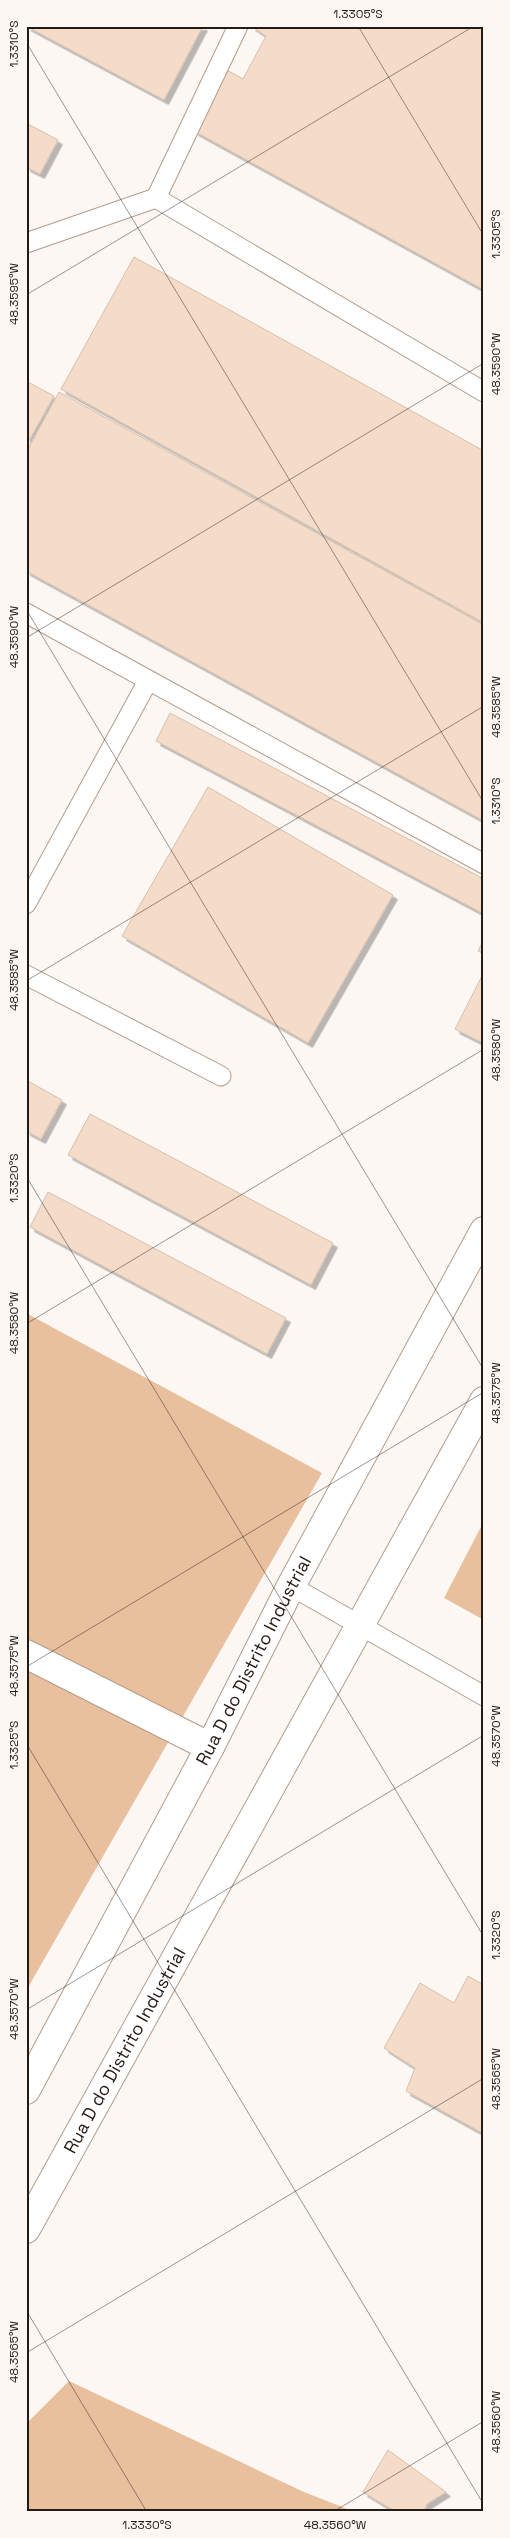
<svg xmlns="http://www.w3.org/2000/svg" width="510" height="2538" viewBox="0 0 510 2538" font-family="'Space Grotesk',sans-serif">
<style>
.green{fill:#e9c09e}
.building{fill:#f4dcc9;stroke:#d7bfac;filter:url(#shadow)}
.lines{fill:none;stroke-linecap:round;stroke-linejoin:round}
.service-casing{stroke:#b39c8a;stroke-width:21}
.minor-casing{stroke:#b39c8a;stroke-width:30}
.service{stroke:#fff;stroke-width:19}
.minor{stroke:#fff;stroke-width:28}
.ticks{fill:none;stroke:#241b14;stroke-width:1;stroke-opacity:0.45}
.labels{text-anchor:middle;stroke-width:5;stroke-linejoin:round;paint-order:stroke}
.street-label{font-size:18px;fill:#241b14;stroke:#fcf7f3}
.neatline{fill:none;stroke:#241b14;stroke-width:2}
.ticks-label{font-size:12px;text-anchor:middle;fill:#241b14}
</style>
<defs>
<filter id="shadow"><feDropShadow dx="4.5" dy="4.5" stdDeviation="0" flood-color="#0004"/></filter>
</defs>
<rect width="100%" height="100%" fill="#fcf7f3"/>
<path class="green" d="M 26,1313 L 322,1473 L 26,1991 Z
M 484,1521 L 484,1620 L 444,1598 Z
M 69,2381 L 304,2492 L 355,2512 L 26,2512 L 26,2424 Z"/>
<path class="building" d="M 26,26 L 203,26 L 164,100 Z
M 251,26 L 484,26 L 484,290 L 194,131 L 227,70 L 243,79 L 266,36 Z
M 26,123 L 58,140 L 40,174 L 26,167 Z
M 134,257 L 484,451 L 484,623 L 61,389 Z
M 26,381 L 54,396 L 26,446 Z
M 59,392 L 484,625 L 484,821 L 26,571 L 26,453 Z
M 170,713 L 484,879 L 484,914 L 156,741 Z
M 208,787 L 393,895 L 308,1043 L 122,936 Z
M 484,939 L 484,954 L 478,951 Z
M 484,972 L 484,1043 L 483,1043 L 455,1029 Z
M 26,1080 L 62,1100 L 41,1139 L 26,1131 Z
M 90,1114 L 333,1243 L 311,1285 L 68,1155 Z
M 48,1192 L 286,1318 L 267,1354 L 30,1227 Z
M 468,1976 L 484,1985 L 484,2134 L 406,2091 L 415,2068 L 384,2048 L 420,1983 L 454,2003 Z
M 388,2450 L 446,2492 L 427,2504 L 424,2512 L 396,2512 L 363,2492 Z"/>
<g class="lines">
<defs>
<path id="service" d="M 156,198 L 238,26
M 26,243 L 156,198 L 484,392
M 26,613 L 484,864
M 26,904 L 148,681
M 26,975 L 221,1076
M 291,1586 L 484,1696"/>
<g id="minor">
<path d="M 26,1654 L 210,1747"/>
<path id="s1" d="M 26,2090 L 210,1747 L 291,1586 L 484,1231"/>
<path id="s2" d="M 26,2229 L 484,1401"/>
</g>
</defs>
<use href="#service" class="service-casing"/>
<use href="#minor" class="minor-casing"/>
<use href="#service" class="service"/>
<use href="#minor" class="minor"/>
</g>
<path class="ticks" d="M 358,26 L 484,236M 26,42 L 484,803M 26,295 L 474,26M 26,609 L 484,1370M 26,638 L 484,363M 26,981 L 484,706M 26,1176 L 484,1937M 26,1324 L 484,1049M 26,1667 L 484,1392M 26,1743 L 484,2505M 26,2010 L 484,1735M 26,2310 L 147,2512M 26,2353 L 484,2078M 333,2512 L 484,2421"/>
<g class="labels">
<g class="street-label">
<text dy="6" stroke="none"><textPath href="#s1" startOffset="486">Rua D do Distrito Industrial</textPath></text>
<text dy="6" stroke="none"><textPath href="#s2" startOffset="204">Rua D do Distrito Industrial</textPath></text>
</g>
</g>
<rect width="510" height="2538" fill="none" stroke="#fcf7f3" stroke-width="55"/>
<rect x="28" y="28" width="454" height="2482" class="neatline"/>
<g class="ticks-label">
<text x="358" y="18">1.3305°S</text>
<text transform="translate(14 44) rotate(-90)" y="4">1.3310°S</text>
<text transform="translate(496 234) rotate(-90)" y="4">1.3305°S</text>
<text transform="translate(14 294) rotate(-90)" y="4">48.3595°W</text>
<text transform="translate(496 364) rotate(-90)" y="4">48.3590°W</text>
<text transform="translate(14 637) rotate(-90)" y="4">48.3590°W</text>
<text transform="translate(496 707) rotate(-90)" y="4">48.3585°W</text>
<text transform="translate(496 801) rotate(-90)" y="4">1.3310°S</text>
<text transform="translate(14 980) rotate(-90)" y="4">48.3585°W</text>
<text transform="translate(496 1050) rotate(-90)" y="4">48.3580°W</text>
<text transform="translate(14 1178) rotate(-90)" y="4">1.3320°S</text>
<text transform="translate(14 1323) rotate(-90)" y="4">48.3580°W</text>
<text transform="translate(496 1393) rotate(-90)" y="4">48.3575°W</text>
<text transform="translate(14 1666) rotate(-90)" y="4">48.3575°W</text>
<text transform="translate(496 1736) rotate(-90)" y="4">48.3570°W</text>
<text transform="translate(14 1745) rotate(-90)" y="4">1.3325°S</text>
<text transform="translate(496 1935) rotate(-90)" y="4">1.3320°S</text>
<text transform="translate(14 2009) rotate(-90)" y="4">48.3570°W</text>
<text transform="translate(496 2079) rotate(-90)" y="4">48.3565°W</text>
<text transform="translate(14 2352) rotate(-90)" y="4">48.3565°W</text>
<text transform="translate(496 2422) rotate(-90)" y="4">48.3560°W</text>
<text x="147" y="2529">1.3330°S</text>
<text x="335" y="2529">48.3560°W</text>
</g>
</svg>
